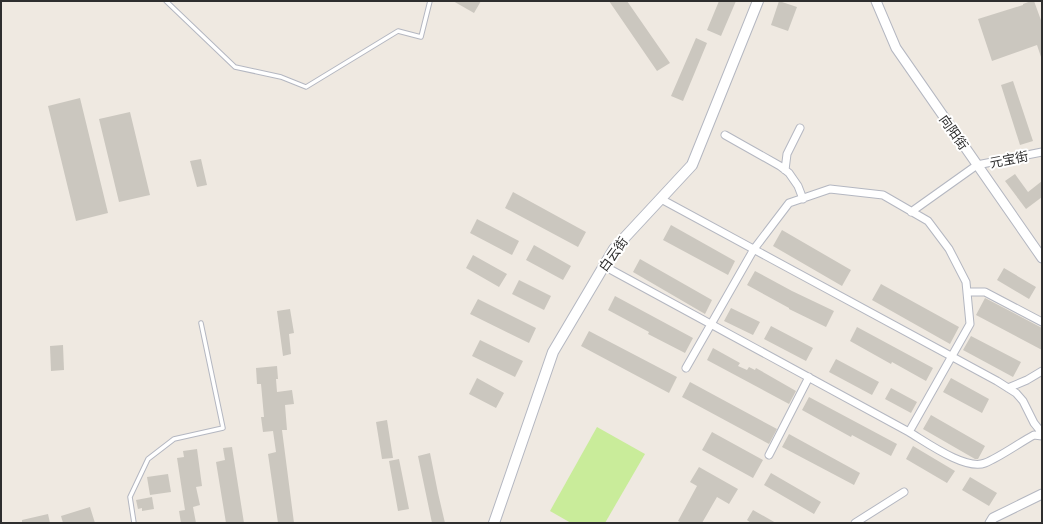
<svg xmlns="http://www.w3.org/2000/svg" width="1043" height="524" viewBox="0 0 1043 524" font-family="'Sofia Sans Condensed','Noto Sans SC',sans-serif">
<style>
.pitch{fill:#c9ec9a}
.building{fill:#cbc7bf}
.lines{fill:none;stroke-linecap:round;stroke-linejoin:round}
.service-casing{stroke:#b4b7c1;stroke-width:5.5}
.minor-casing{stroke:#b4b7c1;stroke-width:9}
.tertiary-casing{stroke:#b4b7c1;stroke-width:11}
.secondary-casing{stroke:#b4b7c1;stroke-width:12}
.service{stroke:#fff;stroke-width:3.5}
.minor{stroke:#fff;stroke-width:7}
.tertiary{stroke:#fff;stroke-width:9}
.secondary{stroke:#fff;stroke-width:10}
.labels{text-anchor:middle;stroke-width:4;stroke-linejoin:round;paint-order:stroke}
.street-label{font-size:13px;fill:#2e2e2e;stroke:#fff}
</style>
<rect width="100%" height="100%" fill="#efe9e1"/>
<path class="pitch" d="M 597,427 L 645,454 L 605,523 L 571,523 L 550,511 Z"/>
<path class="building" d="M 453,1 L 481,1 L 474,13 Z
M 609,1 L 627,1 L 670,63 L 657,71 Z
M 719,1 L 736,1 L 721,36 L 707,30 Z
M 779,1 L 797,7 L 788,31 L 771,25 Z
M 1031,1 L 1034,1 L 1042,23 L 1042,57 L 1041,57 L 1037,45 L 992,61 L 978,19 L 1023,5 L 1023,4 Z
M 696,38 L 707,43 L 683,101 L 671,96 Z
M 1013,81 L 1033,141 L 1020,145 L 1001,85 Z
M 80,98 L 108,213 L 76,221 L 48,106 Z
M 130,112 L 150,195 L 119,202 L 99,119 Z
M 201,159 L 207,185 L 197,187 L 190,161 Z
M 1015,174 L 1028,192 L 1042,181 L 1042,197 L 1026,209 L 1005,181 Z
M 513,192 L 586,232 L 578,247 L 505,208 Z
M 477,219 L 519,241 L 512,255 L 470,233 Z
M 671,225 L 735,261 L 728,275 L 663,240 Z
M 782,230 L 851,270 L 842,286 L 773,246 Z
M 534,245 L 571,266 L 563,280 L 526,260 Z
M 473,255 L 507,274 L 499,287 L 466,268 Z
M 640,259 L 712,300 L 705,314 L 633,272 Z
M 1004,268 L 1036,287 L 1029,299 L 997,280 Z
M 755,271 L 792,291 L 834,311 L 826,327 L 789,309 L 789,308 L 747,285 Z
M 519,280 L 551,296 L 544,310 L 512,294 Z
M 881,284 L 959,327 L 950,344 L 872,300 Z
M 615,296 L 693,338 L 685,353 L 648,334 L 649,332 L 608,310 Z
M 985,298 L 1042,328 L 1042,350 L 976,315 Z
M 478,299 L 536,328 L 529,343 L 470,314 Z
M 731,308 L 760,322 L 753,335 L 724,321 Z
M 290,309 L 294,333 L 289,334 L 291,354 L 283,356 L 277,311 Z
M 771,326 L 813,348 L 806,361 L 764,339 Z
M 857,327 L 933,368 L 926,381 L 892,362 L 891,364 L 850,341 Z
M 589,331 L 677,377 L 669,393 L 581,346 Z
M 971,336 L 1021,362 L 1013,377 L 963,350 Z
M 480,340 L 523,361 L 515,377 L 472,356 Z
M 63,345 L 64,370 L 51,371 L 50,346 Z
M 713,348 L 740,363 L 738,366 L 747,370 L 749,367 L 755,370 L 756,368 L 796,391 L 789,404 L 707,360 Z
M 836,359 L 879,382 L 872,395 L 829,372 Z
M 277,366 L 278,379 L 276,379 L 277,392 L 292,390 L 294,404 L 285,405 L 287,430 L 282,430 L 294,523 L 278,523 L 268,454 L 276,452 L 273,431 L 263,432 L 261,417 L 264,417 L 261,384 L 257,384 L 256,368 Z
M 477,378 L 504,393 L 496,408 L 469,394 Z
M 951,378 L 989,399 L 982,413 L 943,392 Z
M 690,382 L 777,429 L 769,444 L 682,397 Z
M 891,388 L 917,402 L 911,413 L 885,399 Z
M 809,397 L 897,444 L 891,456 L 852,435 L 851,437 L 802,410 Z
M 931,415 L 985,446 L 978,459 L 975,459 L 923,429 Z
M 387,420 L 393,458 L 382,459 L 376,422 Z
M 712,432 L 763,460 L 753,478 L 702,450 Z
M 789,434 L 860,473 L 854,485 L 782,447 Z
M 913,446 L 955,471 L 947,483 L 906,459 Z
M 232,447 L 244,523 L 226,523 L 216,462 L 225,460 L 223,448 Z
M 197,449 L 202,486 L 196,487 L 200,505 L 193,507 L 196,523 L 181,523 L 179,511 L 185,510 L 177,458 L 184,457 L 183,451 Z
M 430,453 L 438,493 L 445,523 L 432,523 L 418,456 Z
M 399,459 L 409,509 L 398,511 L 389,461 Z
M 699,467 L 738,489 L 729,504 L 717,497 L 702,523 L 682,523 L 678,521 L 697,486 L 690,482 Z
M 771,473 L 821,502 L 814,514 L 764,485 Z
M 168,474 L 171,492 L 150,495 L 147,477 Z
M 970,477 L 997,493 L 989,506 L 962,490 Z
M 152,497 L 154,509 L 142,511 L 142,508 L 138,509 L 136,500 Z
M 90,507 L 95,523 L 63,523 L 61,516 Z
M 753,510 L 776,523 L 751,523 L 747,520 Z
M 48,514 L 50,523 L 22,523 L 22,520 Z"/>
<g class="lines">
<defs>
<path id="service" d="M 166,1 L 235,67 L 281,77 L 306,87 L 398,31 L 421,37 L 430,1
M 134,523 L 130,497 L 148,459 L 174,439 L 223,428 L 201,323"/>
<path id="minor" d="M 725,135 L 780,166 L 789,173 L 798,186 L 803,199
M 785,170 L 787,154 L 800,128
M 661,199 L 997,381 L 1016,393 L 1023,401 L 1034,423 L 1042,433
M 911,212 L 977,165 L 1042,152
M 604,266 L 909,432 L 970,324 L 966,282 L 949,249 L 928,221 L 883,195 L 830,189 L 789,203 L 754,249 L 686,368
M 967,292 L 985,292 L 1042,322
M 1008,388 L 1027,380 L 1042,371
M 909,432 C 926,442 966,471 985,463 C 1000,457 1019,443 1034,435 L 1042,436
M 769,455 L 809,377
M 855,523 L 904,492"/>
<path id="tertiary" d="M 876,1 L 896,48 L 1042,258
M 990,523 L 993,518 L 1042,494"/>
<path id="secondary" d="M 494,523 L 553,352 L 614,249 L 692,165 L 758,1"/>
</defs>
<use href="#service" class="service-casing"/>
<use href="#minor" class="minor-casing"/>
<use href="#tertiary" class="tertiary-casing"/>
<use href="#secondary" class="secondary-casing"/>
<use href="#service" class="service"/>
<use href="#minor" class="minor"/>
<use href="#tertiary" class="tertiary"/>
<use href="#secondary" class="secondary"/>
</g>
<g class="labels">
<g class="street-label">
<text transform="translate(954 132) rotate(55)" y="5">向阳街</text>
<text transform="translate(1009 159) rotate(-11)" y="5">元宝街</text>
<text transform="translate(613 254) rotate(-54)" y="5">白云街</text>
</g>
</g>
<rect width="1043" height="524" fill="none" stroke="#2e2e2e" stroke-width="4"/>
</svg>
